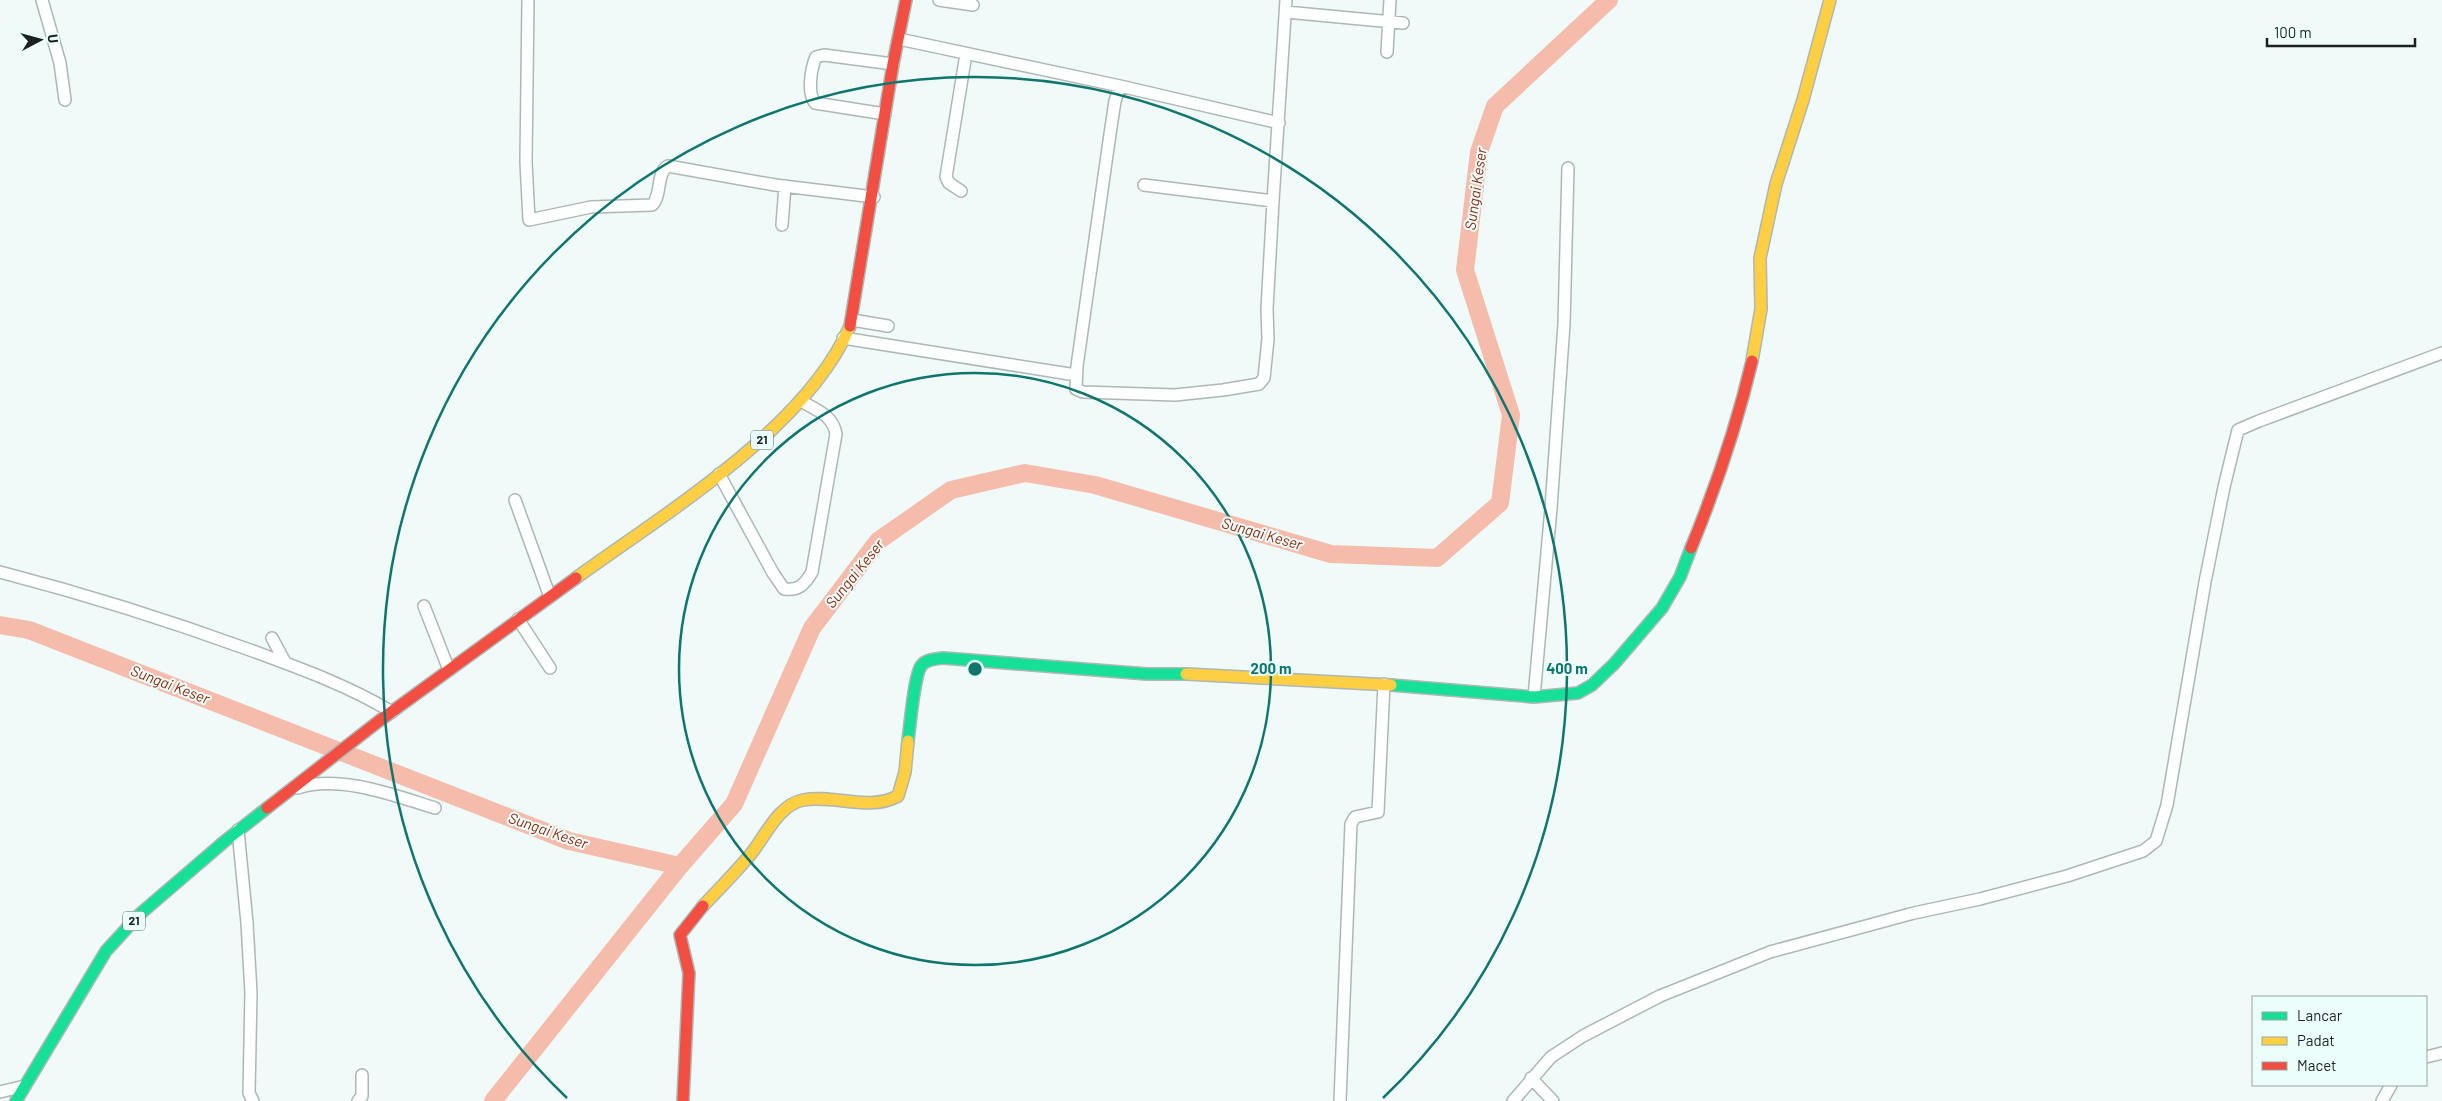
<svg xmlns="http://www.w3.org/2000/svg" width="2442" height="1101" viewBox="0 0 2442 1101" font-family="Barlow,sans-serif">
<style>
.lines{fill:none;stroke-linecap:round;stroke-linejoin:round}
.river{stroke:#f5bcac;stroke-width:18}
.street-casing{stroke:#afb7b5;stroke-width:14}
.fast-casing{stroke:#afb7b5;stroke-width:14}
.slow-casing{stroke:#afb7b5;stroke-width:14}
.jam-casing{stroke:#afb7b5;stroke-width:14}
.street{stroke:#fdfefe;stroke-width:11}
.fast{stroke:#16e098;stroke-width:11}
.slow{stroke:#ffcf43;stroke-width:11}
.jam{stroke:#f24e42;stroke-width:11}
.ring{fill:none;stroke:#0f766e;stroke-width:2.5}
.labels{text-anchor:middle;stroke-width:4;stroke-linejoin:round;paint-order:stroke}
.shield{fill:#ecfefb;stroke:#5a6462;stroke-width:1}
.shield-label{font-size:12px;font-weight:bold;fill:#1c2221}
.water-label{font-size:15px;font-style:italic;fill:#8c2b0c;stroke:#ecfefb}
.centre{fill:#0f766e;stroke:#ecfefb;stroke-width:2.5}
.ring-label{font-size:15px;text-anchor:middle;font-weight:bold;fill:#0f766e;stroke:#ecfefb;stroke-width:4;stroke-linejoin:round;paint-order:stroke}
</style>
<rect width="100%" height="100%" fill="#f0faf8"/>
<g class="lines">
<path class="river" d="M 0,625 L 29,630 L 569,841 L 680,866 L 734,804 L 812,628 L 878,541 L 951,490 L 1025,473 L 1095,485 L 1331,554 L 1437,558 L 1500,503 L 1511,415 L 1465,270 L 1479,152 L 1495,106 L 1609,0
M 493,1101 L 680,866"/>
<defs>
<path id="street" d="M 42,0 L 60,63 L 65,100
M 528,0 L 526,162 L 529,220 L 591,207 L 652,205 C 662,196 656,172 668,166 L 775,185 L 874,197
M 939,0 L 973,5
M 1286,12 L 1403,23
M 899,39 L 1120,86 L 1279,123
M 1387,52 L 1390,0
M 1120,86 L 1115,101 L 1110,134 L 1077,366 L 1076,389 L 1083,392 L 1175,395 L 1223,390 L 1259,384 L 1264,378 L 1268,339 L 1267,309 L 1273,201 L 1286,0
M 885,114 L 815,103 C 807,93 811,68 816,57 L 824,55 L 893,64
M 1144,185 L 1273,201
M 961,191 L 949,183 L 946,177 L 966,54
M 782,225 L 785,186
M 852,320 L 888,326
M 843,338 L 1076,375
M 719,474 L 773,573 L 784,589 C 799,591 805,584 812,572 L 836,434 C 833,415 816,410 801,401
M 515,500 L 550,597
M 0,572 C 85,594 168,620 250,650 C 299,668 347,685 392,712
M 424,606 L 449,670
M 518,619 L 550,668
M 272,638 L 285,662
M 1534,697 L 1551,508 L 1564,324 L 1568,168
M 298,788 C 339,774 396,796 435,808
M 238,830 L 247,923 L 251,993 L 249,1093 L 253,1101
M 2426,1057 L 2442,1053
M 1531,1078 L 1553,1101
M 0,1092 L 25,1086
M 358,1101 L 362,1096 L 362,1075
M 1340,1101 L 1351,824 L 1355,817 L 1378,812 L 1384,684
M 1513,1101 L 1551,1057 L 1583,1036 L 1660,996 L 1770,952 L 1914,913 L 1980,899 L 2067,876 L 2143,851 L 2156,841 L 2167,805 L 2205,582 L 2224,487 L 2238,430 L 2259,421 L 2442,353
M 2382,1101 L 2391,1085"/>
<path id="fast" d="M 1391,685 L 1534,697 L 1578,693 L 1592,685 L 1614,664 L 1662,608 L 1680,577 L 1691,548
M 908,741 C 910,726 914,677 921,666 C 926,659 936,659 943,658 L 1147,674 L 1186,674
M 16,1101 L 106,951 L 140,914 L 225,841 L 267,808"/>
<path id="slow" d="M 1752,361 L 1761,309 L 1760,258 L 1776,184 L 1803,100 L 1830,0
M 576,578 C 664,514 807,428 850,326
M 1186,674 L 1391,685
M 703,906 C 719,889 735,873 750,855 C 765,837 778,805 803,800 C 834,794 869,812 898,796 L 905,772 L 908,741"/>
<path id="jam" d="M 850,326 L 893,64 L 906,0
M 1691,548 C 1716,487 1737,425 1752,361
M 267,808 L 379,721 L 576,578
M 683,1101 L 689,973 L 680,935 L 703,906"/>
</defs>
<use href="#street" class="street-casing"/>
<use href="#fast" class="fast-casing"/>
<use href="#slow" class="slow-casing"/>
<use href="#jam" class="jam-casing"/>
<use href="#street" class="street"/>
<use href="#fast" class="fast"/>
<use href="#slow" class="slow"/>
<use href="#jam" class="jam"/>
</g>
<g class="ring">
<circle cx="975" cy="669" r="296"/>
<path d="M567 1098A592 592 0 1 1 1383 1098"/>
</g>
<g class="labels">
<g class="shield">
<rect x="751" y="430.5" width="22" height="19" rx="4"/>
<rect x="123" y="911.5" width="22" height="19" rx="4"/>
</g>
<g class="shield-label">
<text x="762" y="444">21</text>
<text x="134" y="925">21</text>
</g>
<g class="water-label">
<text transform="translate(1476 189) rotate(-82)" y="5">Sungai Keser</text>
<text transform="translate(1262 534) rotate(16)" y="5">Sungai Keser</text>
<text transform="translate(855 574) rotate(-51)" y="5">Sungai Keser</text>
<text transform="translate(170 685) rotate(21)" y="5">Sungai Keser</text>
<text transform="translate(548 831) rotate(19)" y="5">Sungai Keser</text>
</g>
</g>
<circle cx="975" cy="669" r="8" class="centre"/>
<g class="ring-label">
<text x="1271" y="674">200 m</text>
<text x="1567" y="674">400 m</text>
</g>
<rect x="2252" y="996" width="175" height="90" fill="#ecfefb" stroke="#99a6a4"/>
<rect x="2262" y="1012" width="25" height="8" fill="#16e098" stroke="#99a6a4"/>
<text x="2297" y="1021" font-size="15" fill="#1c2221">Lancar</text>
<rect x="2262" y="1037" width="25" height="8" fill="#ffcf43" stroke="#99a6a4"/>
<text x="2297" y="1046" font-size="15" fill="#1c2221">Padat</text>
<rect x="2262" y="1062" width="25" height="8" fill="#f24e42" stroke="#99a6a4"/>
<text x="2297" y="1071" font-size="15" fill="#1c2221">Macet</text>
<g transform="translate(40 40) rotate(84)" stroke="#ecfefb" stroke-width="4" paint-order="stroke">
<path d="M0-4L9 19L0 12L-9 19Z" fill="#1c2221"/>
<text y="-8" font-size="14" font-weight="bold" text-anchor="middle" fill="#1c2221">U</text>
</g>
<path d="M2267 38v8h148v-8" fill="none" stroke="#1c2221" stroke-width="2.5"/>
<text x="2274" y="38" font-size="15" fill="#1c2221" stroke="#ecfefb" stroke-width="4" paint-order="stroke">100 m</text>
</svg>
